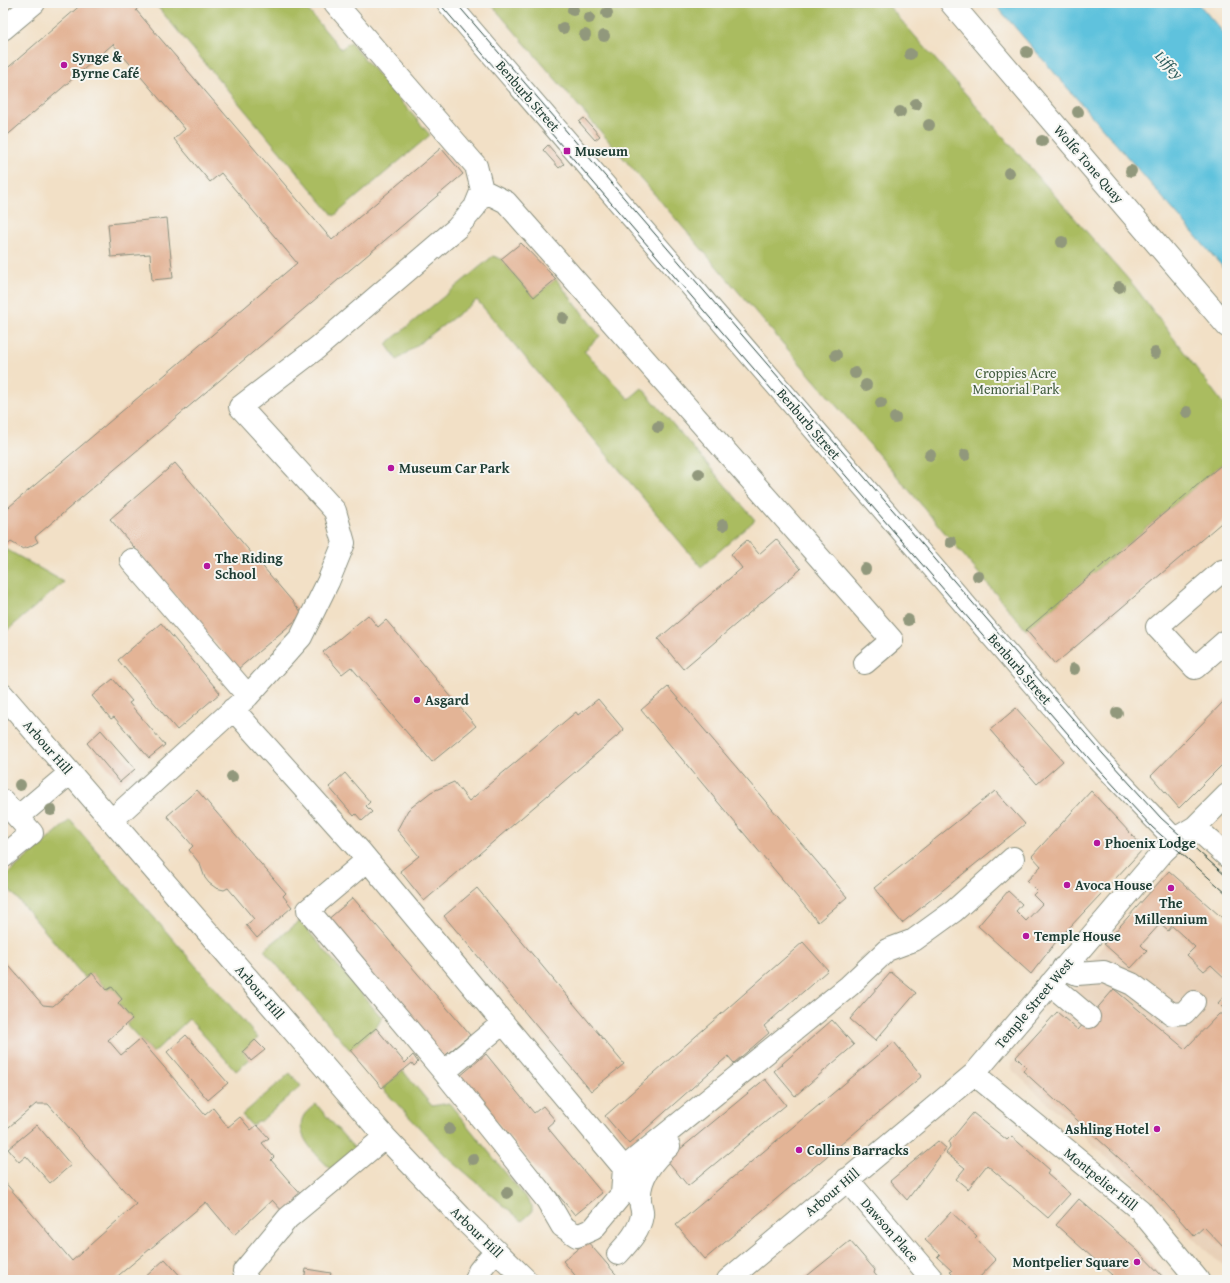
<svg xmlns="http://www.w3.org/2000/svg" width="1230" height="1283" viewBox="0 0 1230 1283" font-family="'Gentium Book Plus',serif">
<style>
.built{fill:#e8d0b7}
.green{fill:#aabc60;stroke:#647c4a}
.water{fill:#5fc2dd;stroke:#3f8088}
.building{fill:#e3b496}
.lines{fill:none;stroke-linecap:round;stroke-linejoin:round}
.minor-casing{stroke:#888e7d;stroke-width:24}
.major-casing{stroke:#888e7d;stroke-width:24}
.minor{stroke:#fff;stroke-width:22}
.major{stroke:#fff;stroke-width:22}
.tram{stroke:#1f3d34;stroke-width:1}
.tree{fill:#91987c}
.poi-dot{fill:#b5179e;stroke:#f6f6f2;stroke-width:1.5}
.labels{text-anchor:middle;stroke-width:4;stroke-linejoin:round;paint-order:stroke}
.poi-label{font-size:14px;font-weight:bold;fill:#1f3d34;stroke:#f6f6f2;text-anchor:start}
.street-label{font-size:14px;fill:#1f3d34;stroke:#f6f6f2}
.park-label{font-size:14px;fill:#425d3f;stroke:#f6f6f2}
.water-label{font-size:15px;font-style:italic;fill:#2f5e5e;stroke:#f6f6f2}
</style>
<rect width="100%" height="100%" fill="#f6f6f2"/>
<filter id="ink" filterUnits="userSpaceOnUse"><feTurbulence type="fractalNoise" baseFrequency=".025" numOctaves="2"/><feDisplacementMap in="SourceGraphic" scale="8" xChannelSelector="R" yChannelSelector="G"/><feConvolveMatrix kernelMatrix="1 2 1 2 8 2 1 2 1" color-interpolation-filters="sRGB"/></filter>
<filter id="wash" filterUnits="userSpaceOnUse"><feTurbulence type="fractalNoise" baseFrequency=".012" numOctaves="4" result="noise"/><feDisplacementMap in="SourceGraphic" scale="16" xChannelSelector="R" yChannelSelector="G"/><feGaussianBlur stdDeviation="0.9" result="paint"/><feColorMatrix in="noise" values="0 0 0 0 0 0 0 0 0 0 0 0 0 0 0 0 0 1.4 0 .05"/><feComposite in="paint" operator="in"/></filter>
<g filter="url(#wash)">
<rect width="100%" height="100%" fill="#f2e0c6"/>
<path class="built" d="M 1169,871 L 1227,922 L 1227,1269 L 1011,1069 L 1012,1063 L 1057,1012 L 1104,944 Z"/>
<path class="green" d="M 158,3 L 302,3 L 341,49 L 350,42 L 430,135 L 334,216 L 156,5 Z
M 490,3 L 886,3 L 1135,287 L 1227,409 L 1227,460 L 1026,630 L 914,496 Z
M 493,256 L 501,259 L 534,297 L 556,279 L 600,336 L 584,351 L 629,399 L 642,388 L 755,520 L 701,567 L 477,300 L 397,360 L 386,344 Z
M 4,548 L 64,582 L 3,634 L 3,549 Z
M 70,820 L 258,1038 L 243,1051 L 250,1059 L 236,1071 L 189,1019 L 153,1053 L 126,1024 L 132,1019 L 118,1003 L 122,999 L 112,987 L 107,990 L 92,973 L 85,978 L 3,882 L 3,878 Z
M 300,921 L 382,1018 L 376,1028 L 350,1050 L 264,950 Z
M 403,1071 L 432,1106 L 449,1103 L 530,1203 L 532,1206 L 532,1212 L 522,1221 L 447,1157 L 382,1088 Z
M 290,1073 L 301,1086 L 261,1121 L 258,1121 L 252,1126 L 242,1115 Z
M 316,1104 L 356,1150 L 332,1171 C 320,1157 292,1136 304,1115 C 307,1111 312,1107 316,1104 Z"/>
<path class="water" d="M 994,3 L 1198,3 L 1227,37 L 1227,272 Z"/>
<g id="blocks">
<path class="building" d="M 83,3 L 143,3 L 136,10 L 332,240 L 441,148 L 463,174 L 35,537 L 38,542 L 29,547 L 23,549 L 11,542 L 3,549 L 3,512 L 297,263 L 221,173 L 210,182 L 174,139 L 185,129 L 113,44 L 3,139 L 3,72 Z
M 584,118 L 600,136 L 595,140 L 579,122 Z
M 548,145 L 564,164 L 559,168 L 543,150 Z
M 167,218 L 173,278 L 152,280 L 150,254 L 111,257 L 108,224 Z
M 521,243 L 556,279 L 534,297 L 501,259 Z
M 1227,460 L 1227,518 L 1055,664 L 1026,630 Z
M 175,463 L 303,614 L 238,669 L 110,519 Z
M 776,539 L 801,569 L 683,669 L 658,639 L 742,568 L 731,554 L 747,540 L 759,554 Z
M 368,615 L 378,627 L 386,620 L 476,726 L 432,762 L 351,667 L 342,674 L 323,652 Z
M 161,623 L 220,693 L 177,730 L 118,660 Z
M 113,679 L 132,701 L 129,703 L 165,745 L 149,758 L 114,717 L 111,719 L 92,696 Z
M 668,687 L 847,897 L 818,922 L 641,710 Z
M 1227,698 L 1227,760 L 1179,808 L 1151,776 Z
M 598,699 L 624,730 L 424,901 L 400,871 L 419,856 L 397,830 L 408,810 L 431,792 L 454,782 L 469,801 L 576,712 L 578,715 Z
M 1016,708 L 1063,761 L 1037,784 L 990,730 Z
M 101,730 L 135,769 L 120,782 L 87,743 Z
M 345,773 L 370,802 L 366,806 L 372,812 L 362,821 L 356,814 L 354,816 L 329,787 Z
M 197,790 L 286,893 L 283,896 L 292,907 L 257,938 L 246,925 L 254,919 L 228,888 L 224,890 L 216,888 L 209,883 L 205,878 L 200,864 L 189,850 L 193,846 L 167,816 Z
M 995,791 L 1025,824 L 902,923 L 874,888 Z
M 1091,791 L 1144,848 L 1055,943 L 1031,974 L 978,926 L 1008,891 L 1022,904 L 1016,911 L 1026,921 L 1042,904 L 1033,895 L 1037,891 L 1027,881 L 1041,866 L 1032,856 Z
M 1169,871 L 1227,922 L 1227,980 L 1211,965 L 1204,971 L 1187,955 L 1195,947 L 1172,926 L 1168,931 L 1160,924 L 1141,945 L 1147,951 L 1131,968 L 1104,944 Z
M 477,888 L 624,1064 L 591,1091 L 444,916 Z
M 353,898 L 470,1035 L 442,1058 L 326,921 Z
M 803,942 L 828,970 L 764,1026 L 769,1033 L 734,1063 L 728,1056 L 629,1144 L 605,1116 Z
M 3,959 L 43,1005 L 53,1006 L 92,973 L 107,990 L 112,987 L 122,999 L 118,1003 L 132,1019 L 108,1040 L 121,1055 L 140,1039 L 205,1115 L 213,1108 L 228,1127 L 240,1117 L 251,1130 L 257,1125 L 269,1138 L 262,1143 L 274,1157 L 271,1160 L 303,1197 L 284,1213 L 272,1200 L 234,1235 L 206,1202 L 113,1280 L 3,1280 L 3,1180 L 72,1261 L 136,1204 L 48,1104 L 36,1104 L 3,1132 Z
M 891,972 L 916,993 L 875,1041 L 850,1019 Z
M 1114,989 L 1185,1049 L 1219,1014 L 1227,1014 L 1227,1251 L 1204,1227 L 1194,1236 L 1151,1187 L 1023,1071 L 1026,1067 L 1016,1057 L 1057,1012 L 1078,1030 Z
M 1227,993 L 1227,1012 L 1218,1003 Z
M 832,1020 L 854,1045 L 795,1096 L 774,1071 Z
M 376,1028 L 405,1063 L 413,1055 L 418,1062 L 414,1066 L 412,1063 L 382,1088 L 350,1050 Z
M 186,1035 L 228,1083 L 208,1100 L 167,1052 Z
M 255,1040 L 265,1050 L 251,1061 L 243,1051 Z
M 894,1042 L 922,1076 L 705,1259 L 676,1225 Z
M 486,1054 L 534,1113 L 543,1106 L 555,1120 L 547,1127 L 602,1193 L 575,1215 L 459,1077 Z
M 765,1079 L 786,1105 L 688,1186 L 667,1160 Z
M 973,1113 L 1007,1140 L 1011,1136 L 1050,1170 L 1047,1174 L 1070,1194 L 1048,1218 L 987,1165 L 968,1189 L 956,1179 L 965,1168 L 946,1153 L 950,1148 L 949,1142 Z
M 37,1125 L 71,1165 L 50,1183 L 26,1156 L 19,1162 L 8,1149 Z
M 938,1141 L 946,1148 L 907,1200 L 890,1181 Z
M 1079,1199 L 1137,1250 L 1166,1280 L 1108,1280 L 1112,1275 L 1056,1225 Z
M 951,1212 L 977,1236 L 975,1238 L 996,1260 L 977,1280 L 958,1280 L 950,1272 L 952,1271 L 937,1257 L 940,1254 L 925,1240 Z
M 587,1241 L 621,1280 L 579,1280 L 563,1261 Z
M 850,1241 L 875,1270 L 874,1273 L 880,1280 L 802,1280 Z
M 165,1259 L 184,1280 L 142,1280 Z
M 306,1269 L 331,1273 L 329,1280 L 304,1280 Z"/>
</g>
</g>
<g filter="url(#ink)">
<use href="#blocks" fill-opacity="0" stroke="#888e7d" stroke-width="1"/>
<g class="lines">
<defs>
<path id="minor" d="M 448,3 L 1041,693 L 1098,759 L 1175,840
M 3,29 L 34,3
M 482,190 L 506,202 L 892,640 L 865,663
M 131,560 L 248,696
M 1227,570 L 1222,571 L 1157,627 L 1195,668 L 1227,640
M 3,695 L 385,1137 L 461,1217 L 526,1280
M 233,709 L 360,851 L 624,1168 L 622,1194 L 593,1229 L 577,1236 L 562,1226 L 547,1200 L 444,1072 L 308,910 L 359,867 L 370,863
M 3,801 L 32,833 L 3,857
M 18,817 L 70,773
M 111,821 L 248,696 L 301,637 L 328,582 L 344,543 L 335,511 L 240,407 L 317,348 L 457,228 L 475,207 L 482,190 L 476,166 L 335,3
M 1195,827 L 1227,856
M 1063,968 L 1077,974 L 1104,972 L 1132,984 L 1172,1014 L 1184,1013 L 1194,1002
M 1050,984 L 1089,1017
M 444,1072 L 503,1023
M 974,1074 L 1140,1210 L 1198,1280
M 624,1168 L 849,986 L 887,950 L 914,940 L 954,911 L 1013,858
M 847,1179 L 933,1280
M 618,1254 C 628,1243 640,1230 642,1215 C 643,1210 640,1205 640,1200 C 638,1178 654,1159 669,1146
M 247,1280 L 244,1271 L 288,1218 L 385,1137
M 476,1280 L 479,1271 L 495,1251
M 728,1280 L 974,1074 L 1163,852 L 1180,836 L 1195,827 L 1227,795"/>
<path id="major" d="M 951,3 L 1227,326"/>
</defs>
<use href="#minor" class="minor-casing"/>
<use href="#major" class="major-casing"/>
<use href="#minor" class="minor"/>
<use href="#major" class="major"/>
<path class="tram" d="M 439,3 L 1093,763 L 1152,827 L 1227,894
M 456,3 L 1103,754 L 1161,818 L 1227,877"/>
</g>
<g class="tree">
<circle cx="573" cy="10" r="6"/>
<circle cx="607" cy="13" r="6"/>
<circle cx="589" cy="18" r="6"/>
<circle cx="563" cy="28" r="6"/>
<circle cx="585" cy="35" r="6"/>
<circle cx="604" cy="36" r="6"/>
<circle cx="1027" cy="52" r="6"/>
<circle cx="910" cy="54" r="6"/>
<circle cx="916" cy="104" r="6"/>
<circle cx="900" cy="112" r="6"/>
<circle cx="1078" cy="112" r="6"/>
<circle cx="929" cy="125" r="6"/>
<circle cx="1042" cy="141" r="6"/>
<circle cx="1131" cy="171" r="6"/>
<circle cx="1009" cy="173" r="6"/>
<circle cx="1062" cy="242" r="6"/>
<circle cx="1119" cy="287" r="6"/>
<circle cx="563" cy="318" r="6"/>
<circle cx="1155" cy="353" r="6"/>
<circle cx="836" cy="355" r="6"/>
<circle cx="855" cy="373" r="6"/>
<circle cx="866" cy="385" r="6"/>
<circle cx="881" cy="403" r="6"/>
<circle cx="1187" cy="412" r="6"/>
<circle cx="895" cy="418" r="6"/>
<circle cx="658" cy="427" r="6"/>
<circle cx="930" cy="455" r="6"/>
<circle cx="965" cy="455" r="6"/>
<circle cx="699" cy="474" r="6"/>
<circle cx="723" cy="525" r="6"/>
<circle cx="951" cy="542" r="6"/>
<circle cx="865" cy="569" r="6"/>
<circle cx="978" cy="576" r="6"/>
<circle cx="908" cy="620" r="6"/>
<circle cx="1074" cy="669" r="6"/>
<circle cx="1117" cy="713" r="6"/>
<circle cx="232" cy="777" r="6"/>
<circle cx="20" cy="785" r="6"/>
<circle cx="51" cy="810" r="6"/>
<circle cx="449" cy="1129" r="6"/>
<circle cx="473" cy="1159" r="6"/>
<circle cx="507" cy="1193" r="6"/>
</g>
</g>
<g class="poi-dot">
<circle cx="64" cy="65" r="4"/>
<rect x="563" y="147" width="8" height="8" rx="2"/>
<circle cx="391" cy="468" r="4"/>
<circle cx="207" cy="566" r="4"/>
<circle cx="417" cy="700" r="4"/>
<circle cx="1097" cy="843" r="4"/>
<circle cx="1067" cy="885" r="4"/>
<circle cx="1171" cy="888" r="4"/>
<circle cx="1026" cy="936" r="4"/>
<circle cx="1157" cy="1129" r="4"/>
<circle cx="799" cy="1150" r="4"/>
<circle cx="1137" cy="1262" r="4"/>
</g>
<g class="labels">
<g class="poi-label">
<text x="72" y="62">Synge &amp;<tspan x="72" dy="16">Byrne Café</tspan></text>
<text x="575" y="156">Museum</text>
<text x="399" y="473">Museum Car Park</text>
<text x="215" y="563">The Riding<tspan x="215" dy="16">School</tspan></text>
<text x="425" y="705">Asgard</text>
<text x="1105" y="848">Phoenix Lodge</text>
<text x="1075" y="890">Avoca House</text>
<text x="1171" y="908" text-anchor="middle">The<tspan x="1171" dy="16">Millennium</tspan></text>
<text x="1034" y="941">Temple House</text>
<text x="1149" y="1134" text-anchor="end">Ashling Hotel</text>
<text x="807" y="1155">Collins Barracks</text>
<text x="1129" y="1267" text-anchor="end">Montpelier Square</text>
</g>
<g class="street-label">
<text transform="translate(528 96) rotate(49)" y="5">Benburb Street</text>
<text transform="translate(1089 164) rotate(49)" y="5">Wolfe Tone Quay</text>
<text transform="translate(809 424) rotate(49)" y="5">Benburb Street</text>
<text transform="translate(1020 669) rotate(49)" y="5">Benburb Street</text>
<text transform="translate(48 747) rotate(49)" y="5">Arbour Hill</text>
<text transform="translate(260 992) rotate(49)" y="5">Arbour Hill</text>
<text transform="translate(1034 1003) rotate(-50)" y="5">Temple Street West</text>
<text transform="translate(1101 1179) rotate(39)" y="5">Montpelier Hill</text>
<text transform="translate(832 1192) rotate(-40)" y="5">Arbour Hill</text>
<text transform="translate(890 1230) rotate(49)" y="5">Dawson Place</text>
<text transform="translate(477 1232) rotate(44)" y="5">Arbour Hill</text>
</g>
<g class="park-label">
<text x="1016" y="378">Croppies Acre<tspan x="1016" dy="16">Memorial Park</tspan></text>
</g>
<g class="water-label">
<text transform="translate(1169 65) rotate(47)" y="5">Liffey</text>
</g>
</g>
<rect width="1230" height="1283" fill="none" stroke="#f6f6f2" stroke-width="16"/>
</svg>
